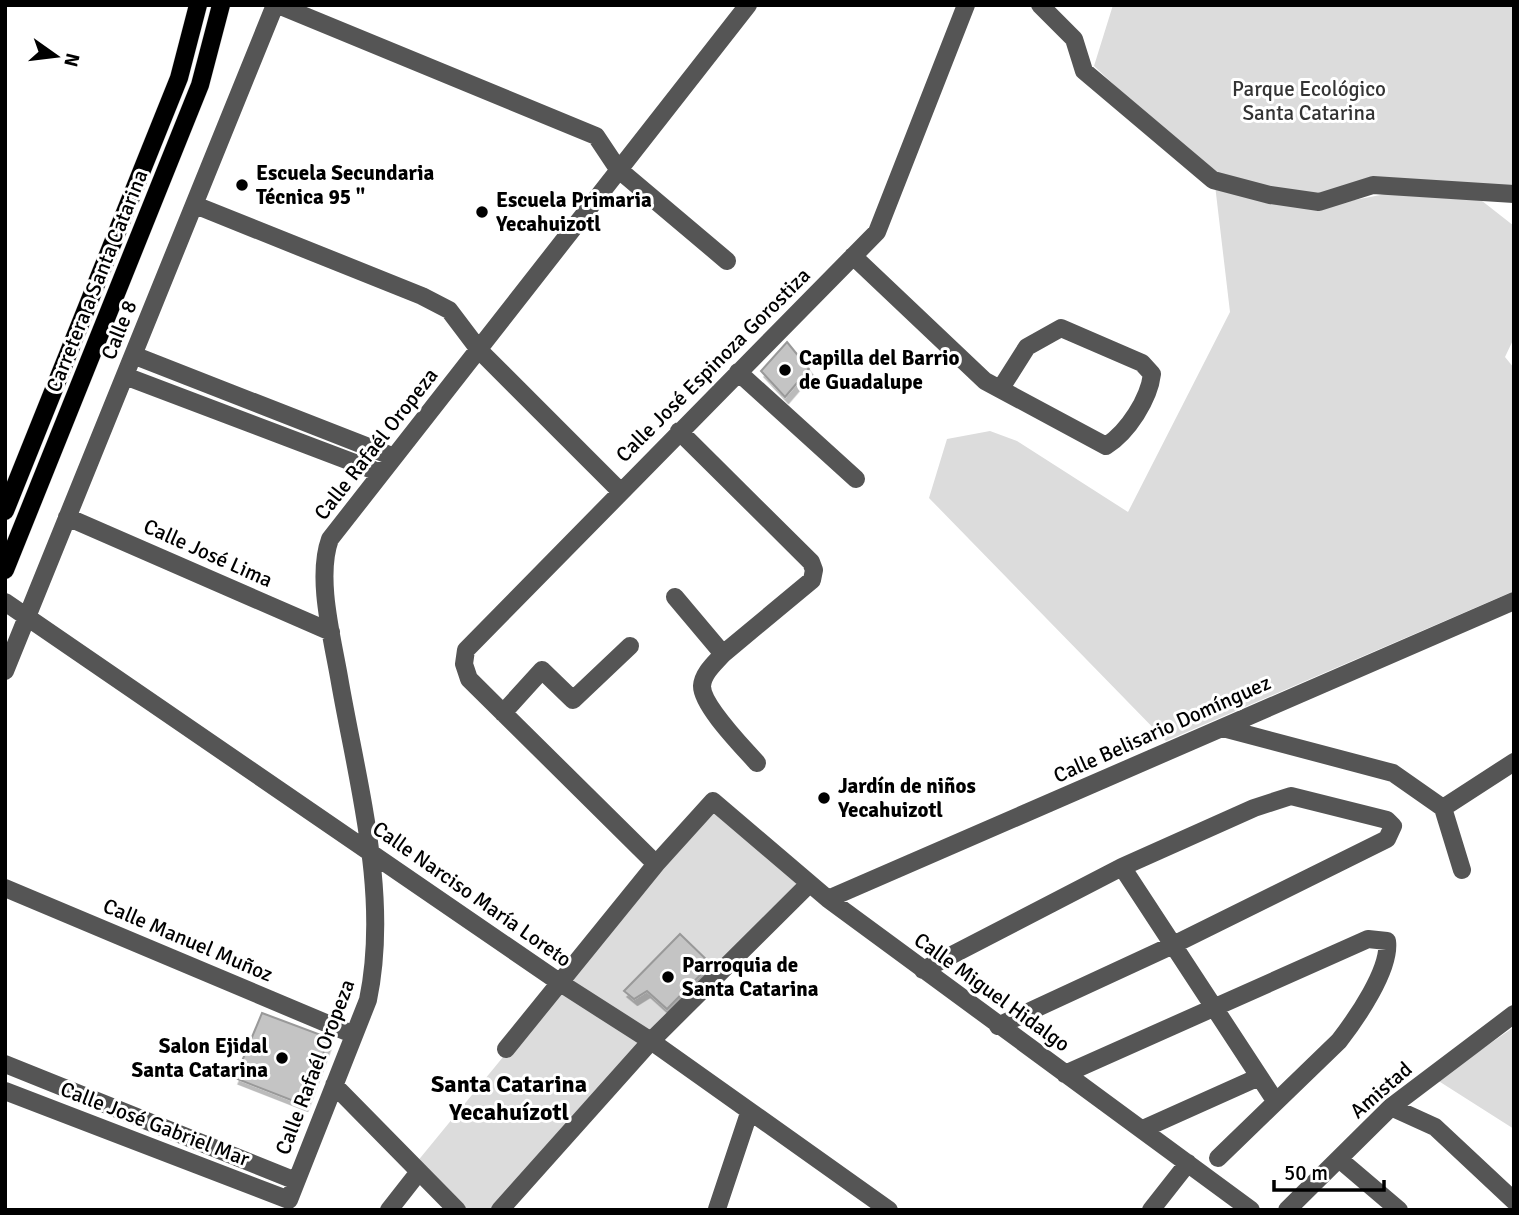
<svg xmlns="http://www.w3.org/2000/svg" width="1519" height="1215" viewBox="0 0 1519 1215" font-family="Signika,sans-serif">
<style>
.green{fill:#dcdcdc}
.building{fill:#c4c4c4;stroke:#999;stroke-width:2;filter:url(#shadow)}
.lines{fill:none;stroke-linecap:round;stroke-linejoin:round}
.major-casing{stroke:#dbdbdb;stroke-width:19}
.minor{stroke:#555;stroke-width:18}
.major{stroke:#000;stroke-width:18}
.poi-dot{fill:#000;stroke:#fff;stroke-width:2.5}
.labels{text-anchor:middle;stroke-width:6;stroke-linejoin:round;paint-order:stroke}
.park-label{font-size:21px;fill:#333;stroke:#fff}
.poi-label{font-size:21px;font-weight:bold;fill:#000;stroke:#fff;text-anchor:start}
.street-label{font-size:21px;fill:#000;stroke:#fff}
.quarter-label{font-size:24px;font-weight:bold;fill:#000;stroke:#fff}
</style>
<defs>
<filter id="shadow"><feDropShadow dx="3.5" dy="6" stdDeviation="0" flood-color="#0004"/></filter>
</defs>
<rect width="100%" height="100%" fill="#fff"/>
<path class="green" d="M 1113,5 L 1514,5 L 1514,190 L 1373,183 L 1320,201 L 1213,178 L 1094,66 Z
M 1215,185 L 1312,208 L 1412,189 L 1477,197 L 1514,226 L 1514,338 L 1505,357 L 1514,368 L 1514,591 L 1166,741 L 929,498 L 947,439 L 990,431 L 1017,441 L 1128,512 L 1230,312 Z
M 713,801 L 802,878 L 652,1045 L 565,985 Z
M 562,985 L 649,1045 L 495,1210 L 453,1210 L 412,1168 Z
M 1514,1027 L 1514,1129 L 1437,1080 Z"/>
<path class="building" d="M 787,342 L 809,369 L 785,397 L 761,371 Z
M 680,934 L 711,964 L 667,1009 L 647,991 L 634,999 L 624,991 Z
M 262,1013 L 329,1038 L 304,1105 L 235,1078 Z"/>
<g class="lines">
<defs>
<path id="major" d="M 5,511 L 179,78 L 198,5
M 5,570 L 200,85 L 221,5"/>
</defs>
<use href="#major" class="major-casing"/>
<path class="minor" d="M 278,5 L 596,136 L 618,169 L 727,261
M 1040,5 L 1074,39 L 1084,71 L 1213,180 L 1270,195 L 1319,202 L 1373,185 L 1514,194
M 195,205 L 422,296 L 449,310 L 480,351 L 620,491
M 853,256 L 985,381 L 1106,446 C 1128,432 1149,399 1152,374 L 1142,363 L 1061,328 L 1027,347 L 1001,388
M 133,355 L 394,457
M 738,372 L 856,479
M 125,376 L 381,473
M 67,517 L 331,632
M 675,597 L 723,654 L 812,580 L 814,570 L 811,562 L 679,431
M 5,602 L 562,984 L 651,1041 L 889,1210
M 723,654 C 715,663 703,673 702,686 C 702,706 743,747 757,763
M 5,671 L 275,5
M 503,713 L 542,670 L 573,700 L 630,646
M 1223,728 L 1393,773 L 1443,808 L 1462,870
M 1443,808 L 1514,762
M 656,864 L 469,679 L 464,664 L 466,650 L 877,232 L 966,5
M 1122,867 L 1276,1102
M 5,888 L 352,1034
M 828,899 L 1514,601
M 923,970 L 1122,867 L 1254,808 L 1291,796 L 1387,820 L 1393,826 L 1387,839 L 1173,945 L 998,1026
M 506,1049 L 656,864 L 713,801 L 828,899 L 1251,1210
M 5,1064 L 296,1181
M 1065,1074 L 1368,939 L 1387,941 C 1391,969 1356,1019 1339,1041 L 1218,1158
M 334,1085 L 457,1210
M 5,1091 L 289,1200 L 368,1000 C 390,894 357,782 339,677 C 332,637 316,577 330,539 L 748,5
M 1391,1107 L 1435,1127 L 1514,1201
M 1143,1129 L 1259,1077
M 1339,1159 L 1399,1210
M 717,1209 L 749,1113
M 389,1210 L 418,1173
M 500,1210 L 651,1041 L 809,884
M 1151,1210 L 1188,1163
M 1287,1210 L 1391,1107 L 1514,1014"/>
<use href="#major" class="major"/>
</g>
<g class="poi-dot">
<circle cx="242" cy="185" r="7"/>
<circle cx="482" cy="212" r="7"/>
<circle cx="785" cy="370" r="7"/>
<circle cx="824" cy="798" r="7"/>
<circle cx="668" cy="977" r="7"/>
<circle cx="282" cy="1058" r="7"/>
</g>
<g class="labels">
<g class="park-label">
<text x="1309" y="96">Parque Ecológico<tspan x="1309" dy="24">Santa Catarina</tspan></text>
</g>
<g class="poi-label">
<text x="256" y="180">Escuela Secundaria<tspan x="256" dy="24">Técnica 95 "</tspan></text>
<text x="496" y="207">Escuela Primaria<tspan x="496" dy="24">Yecahuizotl</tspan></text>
<text x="799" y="365">Capilla del Barrio<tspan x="799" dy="24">de Guadalupe</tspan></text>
<text x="838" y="793">Jardín de niños<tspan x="838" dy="24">Yecahuizotl</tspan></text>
<text x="682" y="972">Parroquia de<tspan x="682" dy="24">Santa Catarina</tspan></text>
<text x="268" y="1053" text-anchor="end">Salon Ejidal<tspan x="268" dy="24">Santa Catarina</tspan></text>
</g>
<g class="street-label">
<text transform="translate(97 281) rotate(-68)" y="7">Carretera a Santa Catarina</text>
<text transform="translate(119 330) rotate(-68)" y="7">Calle 8</text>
<text transform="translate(713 365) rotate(-45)" y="7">Calle José Espinoza Gorostiza</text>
<text transform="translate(376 444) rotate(-52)" y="7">Calle Rafaél Oropeza</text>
<text transform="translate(208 553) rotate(24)" y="7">Calle José Lima</text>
<text transform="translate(1162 729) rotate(-24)" y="7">Calle Belisario Domínguez</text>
<text transform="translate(472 894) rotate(35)" y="7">Calle Narciso María Loreto</text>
<text transform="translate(188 940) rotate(23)" y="7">Calle Manuel Muñoz</text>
<text transform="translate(992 992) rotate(36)" y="7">Calle Miguel Hidalgo</text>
<text transform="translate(315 1067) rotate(-69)" y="7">Calle Rafaél Oropeza</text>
<text transform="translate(1381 1090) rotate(-41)" y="7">Amistad</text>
<text transform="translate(155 1124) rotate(21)" y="7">Calle José Gabriel Mar</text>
</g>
<g class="quarter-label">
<text x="509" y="1092">Santa Catarina<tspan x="509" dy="28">Yecahuízotl</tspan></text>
</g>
</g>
<rect width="1519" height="1215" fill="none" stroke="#000000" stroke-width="14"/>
<g transform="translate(56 56) rotate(104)" stroke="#ffffff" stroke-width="5" paint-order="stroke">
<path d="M0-5L12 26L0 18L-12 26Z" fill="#000000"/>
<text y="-10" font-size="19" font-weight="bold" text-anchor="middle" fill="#000000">N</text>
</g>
<path d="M1274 1180v10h110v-10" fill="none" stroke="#000000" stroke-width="3.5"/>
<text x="1284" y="1180" font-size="21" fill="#000000" stroke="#ffffff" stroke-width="5" paint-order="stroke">50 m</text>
</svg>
